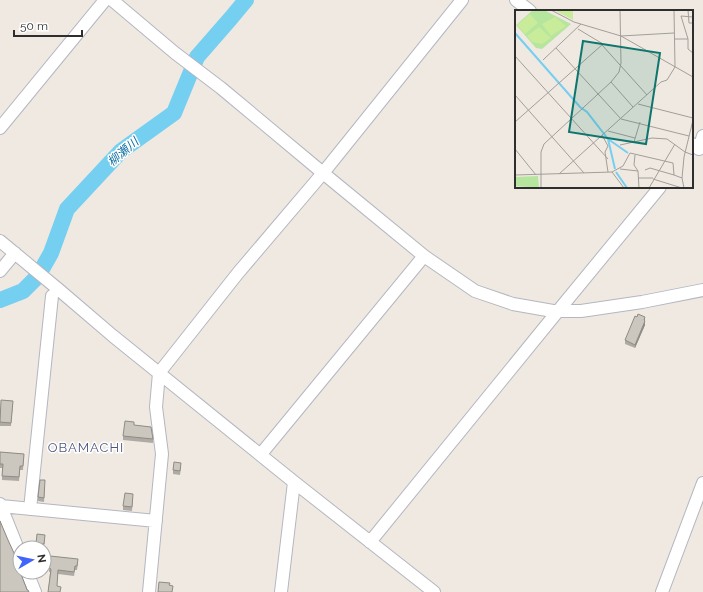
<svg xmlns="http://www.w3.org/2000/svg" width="703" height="592" viewBox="0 0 703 592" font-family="Raleway,'Noto Sans JP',sans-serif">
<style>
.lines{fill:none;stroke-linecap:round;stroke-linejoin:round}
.river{stroke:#75cff0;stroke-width:16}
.minor-casing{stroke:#b4b7c1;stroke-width:14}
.minor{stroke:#fff;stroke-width:12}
.wall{fill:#afaba4}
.shaded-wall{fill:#8e8b86}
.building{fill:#cbc7bf;stroke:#8e8b86}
.labels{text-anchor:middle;stroke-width:3;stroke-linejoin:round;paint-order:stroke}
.water-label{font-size:12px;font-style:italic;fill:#0d6fa3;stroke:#fff}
.quarter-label{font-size:13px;letter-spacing:1px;fill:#4d5680;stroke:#fff}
.inset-river{fill:none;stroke:#75cff0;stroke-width:2}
.inset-road{fill:none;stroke:#a29e99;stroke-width:1}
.view{fill:#0f766e;fill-opacity:0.15;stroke:#0f766e;stroke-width:2}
.inset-edge{fill:none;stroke:#2e2e2e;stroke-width:2}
</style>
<rect width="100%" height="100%" fill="#efe9e1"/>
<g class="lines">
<path class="river" d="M 0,300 L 23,291 L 38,276 L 51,253 L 67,209 L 121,151 L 174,113 L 197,57 L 231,18 L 246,0"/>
<defs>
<path id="minor" d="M 112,0 L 175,53 L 221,88 L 323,173 L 424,256 L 475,291 L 513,304 L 553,311 L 581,311 L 642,302 L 703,290
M 516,0 L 530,11
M 0,128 L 105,0
M 692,144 L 699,149 L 703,136
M 0,241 L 58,289 L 113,336 L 294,482 L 434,592
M 0,271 L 15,253
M 261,454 L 424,256
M 0,504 L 20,554
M 1,506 L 156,521
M 30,509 L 52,296
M 370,542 L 558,311 L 660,187
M 27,572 L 35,592
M 149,592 L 162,454 L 156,407 L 159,373 L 238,273 L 323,173 L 462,0
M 281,592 L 294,482
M 662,592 L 703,483"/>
</defs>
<use href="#minor" class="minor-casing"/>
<use href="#minor" class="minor"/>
</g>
<path class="wall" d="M 645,321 L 645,325 L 635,348 L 625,344 L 625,340 Z
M 13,404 L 11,426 L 0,426 L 0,415 Z
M 134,425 L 153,439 L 153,443 L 123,440 L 123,436 Z
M 0,452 L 24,454 L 23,470 L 20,470 L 19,481 L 2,480 L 2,468 L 0,468 Z
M 181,467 L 180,475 L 173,474 L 173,470 Z
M 45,484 L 44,502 L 38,501 L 38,497 Z
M 133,498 L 132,511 L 123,510 L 123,506 Z
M 45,539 L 44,548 L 36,547 L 36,544 Z
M 78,563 L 77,570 L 75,570 L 74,576 L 58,574 L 48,592 L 50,573 L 50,572 L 49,572 L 49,568 Z"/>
<path class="shaded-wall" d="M 645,317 L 645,325 L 635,348 L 635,345 Z"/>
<path class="building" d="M 638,314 L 645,317 L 644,320 L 645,321 L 635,345 L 625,340 L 635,316 L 637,317 Z
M 1,400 L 13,401 L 11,423 L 0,422 Z
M 125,421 L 134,422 L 134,425 L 151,427 L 153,439 L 123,436 Z
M 0,452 L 24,454 L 23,466 L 20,466 L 19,477 L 2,476 L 3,464 L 0,464 Z
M 174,462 L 181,463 L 180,471 L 173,470 Z
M 40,480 L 45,480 L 44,498 L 38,497 Z
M 125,493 L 133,494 L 132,507 L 123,506 Z
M 0,521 L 8,540 L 20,566 L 20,572 L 26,587 L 27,590 L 28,590 L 29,592 L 0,592 Z
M 37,534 L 45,535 L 44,544 L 36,544 Z
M 50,556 L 78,559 L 77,566 L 75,566 L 74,572 L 58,570 L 57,586 L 61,587 L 60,592 L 48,592 L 51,570 L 50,568 L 49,568 Z
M 159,582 L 170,583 L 169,585 L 173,586 L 172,592 L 158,592 Z"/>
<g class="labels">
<g class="water-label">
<text transform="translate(123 152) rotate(-41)" y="4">柳瀬川</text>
</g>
<g class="quarter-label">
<text x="86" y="452">OBAMACHI</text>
</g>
</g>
<g transform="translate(515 10)">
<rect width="178" height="178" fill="#efe9e1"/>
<path d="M 18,0 L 29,0 L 56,14 L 27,39 L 21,38 L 1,15 ZM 23,166 L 24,178 L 0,176 L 0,167 Z" fill="#b6e59e"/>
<path d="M 39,0 L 58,0 L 58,10 ZM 15,4 L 23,13 L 10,24 L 2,15 ZM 40,7 L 51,16 L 36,26 L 27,14 ZM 24,17 L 36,28 L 27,34 L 17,32 L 12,26 Z" fill="#c9ec9a"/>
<path class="inset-river" d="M 0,23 L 65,97 L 72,102 L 93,129M 93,129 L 113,143M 93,129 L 100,159M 101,162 L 112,178"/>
<path class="inset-road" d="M 36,0 L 59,12 L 106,26 L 178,67M 173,0 L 174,13 L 178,13M 178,7 L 166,6 L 173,29 L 173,39 L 178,43M 106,26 L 159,23M 159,29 L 173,29M 87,35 L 132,85M 41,38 L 106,109 L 174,126M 0,46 L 93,149M 28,50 L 66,14M 96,72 L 118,97M 0,85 L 69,163M 123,94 L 178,108M 0,112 L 88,34 L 63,19M 93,121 L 120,128M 87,125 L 93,136 L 90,142 L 93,162M 119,132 L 125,112M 105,135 L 137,128 L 152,129 L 170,142 L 178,145M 0,139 L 21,165M 120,145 L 119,155 L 123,161M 105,159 L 123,161 L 124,178M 130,160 L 135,158 L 159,165M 97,162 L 109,178M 44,164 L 146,72 L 152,70 L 160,57 L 159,0M 0,165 L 97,162 L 108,156 L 115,143 L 158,153 L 159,165 L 167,168M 123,168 L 138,168M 138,169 L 167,178M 26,178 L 26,142 L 29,134 L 96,72 L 104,62 L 106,53 L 105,0M 134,178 L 160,134M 169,178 L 167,168 L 169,147 L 178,110"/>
<path class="view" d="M 68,31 L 145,43 L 131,134 L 54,122 Z"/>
<rect width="178" height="178" class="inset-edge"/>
</g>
<g transform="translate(32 560) rotate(81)"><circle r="19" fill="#ffffff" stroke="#ababab"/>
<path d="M0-3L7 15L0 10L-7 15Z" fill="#4264fb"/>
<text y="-6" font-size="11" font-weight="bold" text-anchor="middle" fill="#2e2e2e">N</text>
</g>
<path d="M14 30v6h68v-6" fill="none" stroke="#2e2e2e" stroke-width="2"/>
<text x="20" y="30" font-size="12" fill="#2e2e2e" stroke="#ffffff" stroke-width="3" paint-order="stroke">50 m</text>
</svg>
